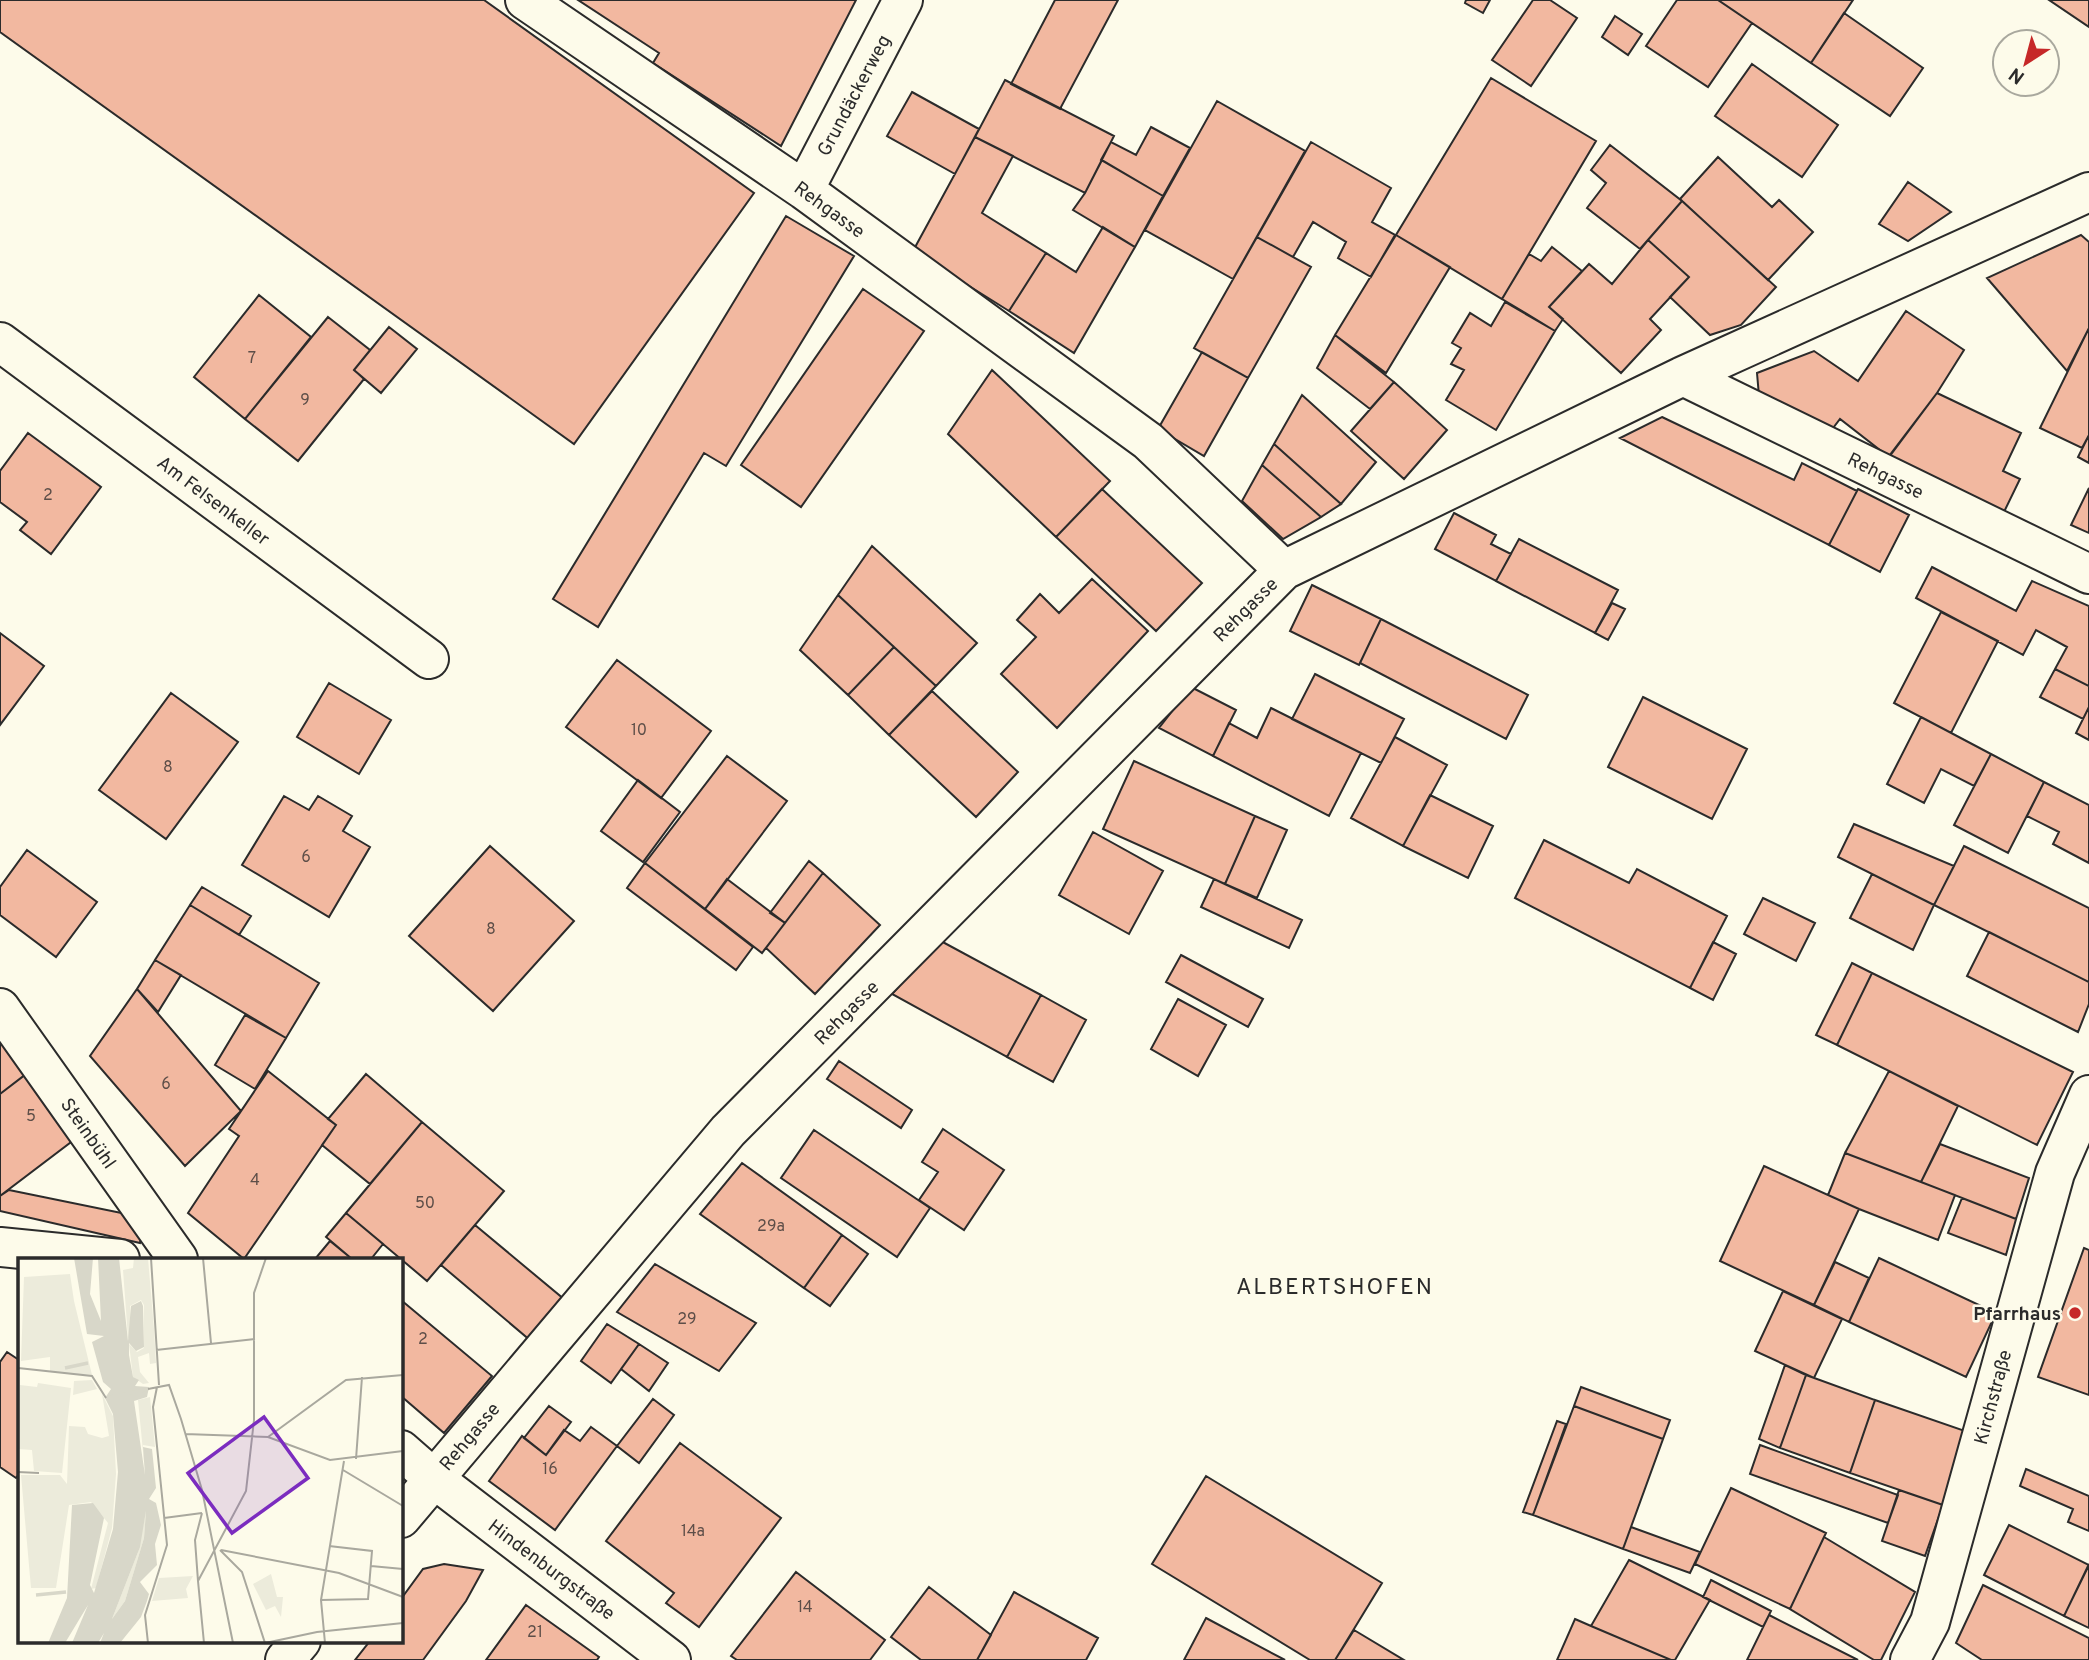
<svg xmlns="http://www.w3.org/2000/svg" width="2089" height="1660" viewBox="0 0 2089 1660" font-family="Overpass,sans-serif">
<style>
.building{fill:#f2b8a0;stroke:#2b2b2b;stroke-width:2}
.lines{fill:none;stroke-linecap:round;stroke-linejoin:round}
.minor-casing{stroke:#2b2b2b;stroke-width:42}
.minor{stroke:#fdfbea;stroke-width:38}
.poi-dot{fill:#c62828;stroke:#fdfbea;stroke-width:2.5}
.labels{text-anchor:middle;stroke-width:5;stroke-linejoin:round;paint-order:stroke}
.number-label{font-size:16px;fill:#5d4e48}
.street-label{font-size:19px;fill:#2b2b2b;stroke:#fdfbea}
.poi-label{font-size:19px;font-weight:bold;fill:#2b2b2b;stroke:#fdfbea;text-anchor:end}
.quarter-label{font-size:23px;letter-spacing:2px;fill:#2b2b2b;stroke:#fdfbea}
.inset-river{fill:none;stroke:#d8d7c9;stroke-width:3.5}
.inset-road{fill:none;stroke:#a9a89e;stroke-width:2}
.view{fill:#7b2cbf;fill-opacity:0.15;stroke:#7b2cbf;stroke-width:3.5}
.inset-edge{fill:none;stroke:#2b2b2b;stroke-width:3.5}
</style>
<rect width="100%" height="100%" fill="#fdfbea"/>
<path class="building" d="M 0,0 L 484,0 L 754,193 L 574,444 L 0,32 Z
M 578,0 L 856,0 L 781,146 L 653,63 L 659,53 Z
M 1055,0 L 1118,0 L 1060,109 L 1011,84 Z
M 1466,0 L 1490,0 L 1483,13 L 1465,3 Z
M 1533,0 L 1550,0 L 1577,18 L 1531,86 L 1492,60 Z
M 1677,0 L 1718,0 L 1752,23 L 1708,87 L 1646,46 Z
M 1718,0 L 1853,0 L 1811,63 Z
M 2049,0 L 2089,0 L 2089,27 Z
M 1844,13 L 1923,68 L 1890,116 L 1811,63 Z
M 1615,16 L 1642,34 L 1628,55 L 1602,37 Z
M 1752,64 L 1838,125 L 1802,177 L 1715,116 Z
M 1491,78 L 1596,141 L 1502,299 L 1396,235 Z
M 1005,80 L 1114,136 L 1085,193 L 975,137 Z
M 912,92 L 979,129 L 955,174 L 887,136 Z
M 1217,101 L 1305,151 L 1233,279 L 1145,230 Z
M 1151,127 L 1190,148 L 1163,196 L 1101,160 L 1111,142 L 1136,155 Z
M 975,137 L 1013,156 L 982,213 L 1046,253 L 1009,311 L 913,251 Z
M 1311,142 L 1391,188 L 1372,222 L 1395,235 L 1371,277 L 1338,258 L 1346,242 L 1313,222 L 1293,257 L 1257,237 Z
M 1610,145 L 1682,201 L 1640,249 L 1587,208 L 1606,183 L 1591,170 Z
M 1718,157 L 1772,207 L 1779,200 L 1813,232 L 1768,280 L 1680,199 Z
M 1102,160 L 1163,196 L 1135,247 L 1073,210 L 1085,193 Z
M 1908,182 L 1951,212 L 1908,241 L 1879,224 Z
M 1682,201 L 1776,287 L 1741,325 L 1710,335 L 1670,297 L 1689,277 L 1648,240 Z
M 786,216 L 854,256 L 726,466 L 704,453 L 598,627 L 553,599 Z
M 1103,227 L 1135,247 L 1074,353 L 1009,311 L 1046,253 L 1076,272 Z
M 1396,235 L 1450,267 L 1386,373 L 1335,335 Z
M 2081,235 L 2089,242 L 2089,328 L 2067,371 L 1987,278 Z
M 1257,237 L 1311,267 L 1248,378 L 1194,348 Z
M 1648,240 L 1689,277 L 1650,319 L 1661,330 L 1621,373 L 1549,307 L 1589,264 L 1612,284 Z
M 1552,247 L 1582,271 L 1549,307 L 1563,319 L 1555,331 L 1502,299 L 1529,254 L 1541,261 Z
M 863,289 L 924,331 L 801,507 L 741,465 Z
M 259,295 L 311,337 L 245,419 L 194,377 Z
M 1505,302 L 1555,331 L 1496,430 L 1446,400 L 1464,370 L 1451,364 L 1461,348 L 1452,343 L 1470,313 L 1491,326 Z
M 1906,311 L 1964,350 L 1937,393 L 1889,457 L 1840,419 L 1830,432 L 1759,396 L 1757,373 L 1814,351 L 1858,381 Z
M 328,317 L 370,350 L 354,370 L 364,379 L 298,461 L 245,419 Z
M 389,327 L 417,349 L 381,393 L 354,370 Z
M 2089,328 L 2089,435 L 2082,448 L 2040,428 Z
M 1335,335 L 1394,382 L 1370,409 L 1317,368 Z
M 1202,352 L 1248,378 L 1204,456 L 1158,429 Z
M 992,370 L 1110,481 L 1056,537 L 948,434 Z
M 1394,382 L 1447,430 L 1404,479 L 1351,431 Z
M 1937,393 L 2021,433 L 2003,471 L 2020,479 L 2003,514 L 1886,460 Z
M 1302,395 L 1376,462 L 1341,504 L 1274,444 Z
M 1662,417 L 1794,480 L 1802,463 L 1857,491 L 1829,545 L 1620,438 Z
M 28,433 L 101,487 L 51,554 L 20,530 L 27,522 L 0,502 L 0,471 Z
M 2089,435 L 2089,463 L 2078,457 Z
M 1274,444 L 1341,504 L 1321,517 L 1262,465 Z
M 1262,465 L 1321,517 L 1283,539 L 1242,501 Z
M 2089,488 L 2089,533 L 2071,525 Z
M 1102,489 L 1202,583 L 1156,631 L 1056,537 Z
M 1858,489 L 1909,515 L 1880,572 L 1829,545 Z
M 1454,513 L 1496,535 L 1491,544 L 1511,554 L 1496,581 L 1435,549 Z
M 1519,539 L 1618,590 L 1595,633 L 1496,581 Z
M 872,546 L 977,643 L 936,686 L 838,595 Z
M 1932,567 L 2016,611 L 2032,581 L 2089,606 L 2089,686 L 2055,669 L 2067,647 L 2036,630 L 2023,655 L 1916,598 Z
M 1092,579 L 1148,631 L 1057,728 L 1001,674 L 1036,637 L 1017,620 L 1040,594 L 1059,613 Z
M 1312,585 L 1381,619 L 1359,665 L 1290,631 Z
M 838,595 L 894,647 L 848,695 L 800,650 Z
M 1612,603 L 1625,609 L 1608,640 L 1595,633 Z
M 1941,612 L 1998,641 L 1951,733 L 1894,703 Z
M 1381,619 L 1528,695 L 1506,739 L 1360,663 Z
M 0,633 L 44,666 L 0,725 Z
M 894,647 L 936,686 L 889,735 L 848,695 Z
M 617,660 L 711,731 L 661,798 L 566,727 Z
M 2055,669 L 2089,686 L 2089,707 L 2083,719 L 2040,697 Z
M 1315,674 L 1404,719 L 1381,763 L 1292,719 Z
M 329,683 L 391,720 L 359,774 L 297,737 Z
M 1191,687 L 1236,710 L 1213,756 L 1159,728 Z
M 932,691 L 1018,772 L 976,817 L 889,735 Z
M 171,693 L 238,742 L 166,839 L 99,790 Z
M 1643,697 L 1747,749 L 1712,819 L 1608,767 Z
M 2089,707 L 2089,740 L 2076,733 Z
M 1271,708 L 1361,753 L 1329,816 L 1213,756 L 1229,723 L 1257,738 Z
M 1921,717 L 1991,754 L 1974,786 L 1941,769 L 1924,803 L 1887,784 Z
M 1395,737 L 1447,765 L 1403,846 L 1351,818 Z
M 1991,754 L 2044,782 L 2008,853 L 1954,825 Z
M 727,756 L 787,801 L 705,909 L 645,863 Z
M 1134,761 L 1255,816 L 1225,884 L 1103,829 Z
M 638,780 L 680,812 L 643,862 L 601,831 Z
M 2044,782 L 2089,805 L 2089,863 L 2053,844 L 2059,832 L 2027,816 Z
M 1430,795 L 1493,826 L 1468,878 L 1403,846 Z
M 284,796 L 309,810 L 318,796 L 352,816 L 343,831 L 370,847 L 329,917 L 242,865 Z
M 1255,816 L 1287,830 L 1257,898 L 1225,884 Z
M 1854,824 L 1954,866 L 1934,905 L 1838,857 Z
M 1093,832 L 1163,871 L 1129,934 L 1059,895 Z
M 1544,840 L 1629,883 L 1637,869 L 1727,916 L 1690,988 L 1515,898 Z
M 490,846 L 574,921 L 493,1011 L 409,936 Z
M 1964,846 L 2089,908 L 2089,982 L 1934,905 Z
M 27,850 L 97,902 L 56,957 L 0,915 L 0,887 Z
M 809,861 L 823,873 L 785,923 L 770,913 Z
M 645,863 L 753,947 L 736,970 L 627,888 Z
M 823,873 L 880,925 L 815,994 L 766,948 Z
M 1872,874 L 1934,905 L 1913,950 L 1850,918 Z
M 727,879 L 785,923 L 762,953 L 705,909 Z
M 1214,879 L 1302,920 L 1289,948 L 1201,907 Z
M 202,887 L 251,916 L 239,935 L 190,905 Z
M 1763,898 L 1815,923 L 1796,961 L 1744,934 Z
M 190,905 L 319,983 L 286,1038 L 155,960 Z
M 1989,932 L 2089,982 L 2089,1004 L 2078,1032 L 1967,976 Z
M 939,940 L 1041,995 L 1007,1057 L 892,994 Z
M 1713,942 L 1736,954 L 1713,1000 L 1690,988 Z
M 1181,955 L 1263,999 L 1248,1027 L 1166,982 Z
M 155,960 L 181,975 L 158,1012 L 137,989 Z
M 1852,963 L 1872,973 L 1837,1045 L 1816,1035 Z
M 1872,973 L 2073,1072 L 2037,1145 L 1837,1045 Z
M 137,989 L 241,1111 L 185,1166 L 90,1056 Z
M 1041,995 L 1086,1020 L 1053,1082 L 1007,1057 Z
M 1178,999 L 1226,1025 L 1198,1076 L 1151,1049 Z
M 245,1015 L 286,1038 L 255,1089 L 215,1065 Z
M 0,1033 L 30,1071 L 0,1094 Z
M 839,1061 L 912,1110 L 901,1128 L 827,1079 Z
M 30,1071 L 79,1136 L 0,1196 L 0,1094 Z
M 268,1071 L 336,1125 L 244,1259 L 188,1213 L 239,1136 L 229,1129 Z
M 1889,1071 L 1958,1106 L 1921,1182 L 1845,1153 Z
M 366,1074 L 422,1122 L 370,1184 L 322,1145 L 336,1125 L 328,1119 Z
M 422,1122 L 504,1191 L 427,1281 L 346,1213 Z
M 943,1129 L 1004,1170 L 964,1230 L 919,1200 L 938,1172 L 922,1162 Z
M 814,1130 L 930,1208 L 897,1257 L 781,1178 Z
M 1940,1144 L 2029,1178 L 2016,1219 L 1921,1182 Z
M 1845,1153 L 1955,1195 L 1938,1240 L 1859,1209 L 1828,1195 Z
M 742,1163 L 842,1235 L 804,1288 L 700,1214 Z
M 1764,1166 L 1859,1209 L 1814,1305 L 1720,1261 Z
M 9,1190 L 146,1218 L 140,1243 L 0,1211 L 0,1196 Z
M 1962,1198 L 2016,1219 L 2006,1255 L 1948,1233 Z
M 346,1213 L 383,1244 L 371,1259 L 352,1259 L 326,1237 Z
M 475,1225 L 565,1300 L 531,1341 L 441,1265 Z
M 842,1235 L 868,1254 L 830,1306 L 804,1288 Z
M 330,1241 L 352,1259 L 315,1259 Z
M 2084,1248 L 2089,1250 L 2089,1395 L 2038,1377 Z
M 1879,1258 L 1996,1313 L 1966,1377 L 1849,1322 Z
M 1835,1262 L 1869,1278 L 1849,1322 L 1814,1305 Z
M 655,1264 L 756,1323 L 719,1371 L 617,1312 Z
M 1783,1291 L 1842,1319 L 1814,1378 L 1755,1351 Z
M 401,1300 L 492,1376 L 444,1433 L 401,1396 Z
M 607,1324 L 639,1344 L 611,1383 L 581,1361 Z
M 639,1344 L 668,1363 L 649,1391 L 621,1369 Z
M 7,1352 L 19,1360 L 19,1474 L 16,1478 L 0,1467 L 0,1362 Z
M 1785,1365 L 1806,1375 L 1780,1448 L 1759,1439 Z
M 1806,1375 L 1875,1400 L 1850,1473 L 1780,1448 Z
M 1581,1387 L 1670,1420 L 1663,1439 L 1574,1406 Z
M 653,1399 L 674,1415 L 639,1463 L 617,1446 Z
M 1875,1400 L 1968,1432 L 1943,1505 L 1850,1473 Z
M 549,1406 L 571,1422 L 546,1455 L 524,1438 Z
M 1574,1406 L 1663,1439 L 1623,1549 L 1533,1515 Z
M 1557,1421 L 1566,1424 L 1533,1515 L 1523,1512 Z
M 591,1427 L 617,1446 L 555,1530 L 489,1481 L 522,1436 L 546,1455 L 564,1430 L 580,1441 Z
M 680,1443 L 781,1518 L 699,1627 L 666,1603 L 674,1593 L 606,1541 Z
M 1760,1445 L 1898,1495 L 1888,1523 L 1750,1474 Z
M 2026,1469 L 2089,1496 L 2089,1531 L 2068,1522 L 2073,1509 L 2020,1486 Z
M 1206,1476 L 1382,1583 L 1335,1660 L 1310,1660 L 1152,1564 Z
M 1731,1488 L 1826,1533 L 1790,1609 L 1695,1564 Z
M 1899,1490 L 1943,1505 L 1925,1556 L 1882,1541 Z
M 2009,1525 L 2089,1565 L 2064,1616 L 1984,1575 Z
M 1631,1527 L 1700,1552 L 1690,1573 L 1623,1549 Z
M 1824,1537 L 1915,1592 L 1881,1660 L 1874,1660 L 1790,1609 Z
M 1629,1560 L 1710,1600 L 1675,1660 L 1671,1660 L 1591,1626 Z
M 444,1564 L 483,1570 L 466,1601 L 423,1660 L 355,1660 L 370,1641 L 401,1641 L 401,1599 L 423,1569 Z
M 2089,1564 L 2089,1628 L 2064,1616 Z
M 796,1572 L 885,1640 L 870,1660 L 737,1660 L 731,1656 Z
M 1711,1580 L 1771,1611 L 1763,1627 L 1703,1597 Z
M 1983,1585 L 2089,1638 L 2089,1660 L 1982,1660 L 1956,1643 Z
M 929,1587 L 991,1635 L 977,1660 L 921,1660 L 891,1637 Z
M 1014,1592 L 1098,1638 L 1086,1660 L 977,1660 Z
M 526,1605 L 599,1657 L 597,1660 L 486,1660 Z
M 1769,1615 L 1858,1660 L 1747,1660 Z
M 1206,1618 L 1285,1660 L 1184,1660 Z
M 1575,1619 L 1591,1626 L 1671,1660 L 1557,1660 Z
M 1354,1630 L 1404,1660 L 1335,1660 Z"/>
<g class="lines">
<defs>
<path id="minor" d="M 525,0 L 804,190 L 1148,441 L 1284,570
M 804,190 L 903,0
M 0,342 L 429,659
M 1683,376 L 2089,574
M 0,1008 L 178,1259
M 0,1247 L 120,1259
M 401,1450 L 433,1478 L 671,1660
M 401,1518 L 728,1131 L 1284,570 L 1683,376 L 2089,192
M 285,1660 L 301,1641
M 1910,1660 L 1930,1622 L 2055,1173 L 2089,1095"/>
</defs>
<use href="#minor" class="minor-casing"/>
<use href="#minor" class="minor"/>
</g>
<circle class="poi-dot" cx="2075" cy="1313" r="7"/>
<g class="labels">
<g class="number-label">
<text x="252" y="363">7</text>
<text x="305" y="405">9</text>
<text x="48" y="500">2</text>
<text x="639" y="735">10</text>
<text x="168" y="772">8</text>
<text x="306" y="862">6</text>
<text x="491" y="934">8</text>
<text x="166" y="1089">6</text>
<text x="31" y="1121">5</text>
<text x="255" y="1185">4</text>
<text x="425" y="1208">50</text>
<text x="771" y="1231">29a</text>
<text x="687" y="1324">29</text>
<text x="423" y="1344">2</text>
<text x="550" y="1474">16</text>
<text x="693" y="1536">14a</text>
<text x="805" y="1612">14</text>
<text x="535" y="1637">21</text>
</g>
<g class="street-label">
<text transform="translate(853 95) rotate(-62)" y="7">Grundäckerweg</text>
<text transform="translate(830 209) rotate(36)" y="7">Rehgasse</text>
<text transform="translate(1886 475) rotate(26)" y="7">Rehgasse</text>
<text transform="translate(214 500) rotate(37)" y="7">Am Felsenkeller</text>
<text transform="translate(1245 609) rotate(-45)" y="7">Rehgasse</text>
<text transform="translate(846 1012) rotate(-45)" y="7">Rehgasse</text>
<text transform="translate(89 1133) rotate(55)" y="7">Steinbühl</text>
<text transform="translate(1992 1397) rotate(-75)" y="7">Kirchstraße</text>
<text transform="translate(469 1436) rotate(-50)" y="7">Rehgasse</text>
<text transform="translate(552 1569) rotate(37)" y="7">Hindenburgstraße</text>
</g>
<g class="poi-label">
<text x="2061" y="1320">Pfarrhaus</text>
</g>
<g class="quarter-label">
<text x="1335" y="1294">ALBERTSHOFEN</text>
</g>
</g>
<g transform="translate(18 1258)">
<rect width="385" height="385" fill="#fdfbea"/>
<path d="M 116,0 L 130,0 L 136,71 L 138,105 L 132,106 L 131,95 L 120,99 L 122,114 L 131,125 L 125,126 L 115,119 L 111,86 L 119,94 L 126,90 L 126,47 L 123,42 L 112,48 L 114,79 L 110,80 L 105,12 L 115,10 ZM 52,16 L 56,43 L 74,117 L 32,114 L 32,99 L 3,103 L 6,19 ZM 74,122 L 79,131 L 55,137 L 56,123 ZM 20,125 L 53,130 L 44,215 L 16,213 L 14,192 L 0,191 L 2,127 L 19,129 ZM 84,136 L 95,158 L 98,216 L 94,270 L 78,330 L 73,331 L 90,265 L 73,244 L 51,247 L 38,330 L 13,330 L 3,217 L 42,217 L 49,226 L 51,168 L 67,169 L 70,176 L 84,180 L 91,178 ZM 132,139 L 137,189 L 125,187 L 127,214 L 120,142 ZM 128,253 L 126,280 L 107,343 L 94,361 L 120,294 ZM 253,316 L 259,339 L 265,339 L 263,359 L 257,348 L 248,352 L 235,326 ZM 175,318 L 168,331 L 170,340 L 134,343 L 141,320 Z" fill="#ecebdb"/>
<path d="M 56,0 L 75,0 L 72,36 L 83,63 L 80,0 L 101,0 L 110,83 L 113,48 L 123,43 L 125,48 L 126,89 L 118,93 L 111,85 L 111,97 L 115,119 L 121,122 L 117,128 L 131,129 L 129,139 L 116,143 L 127,217 L 125,189 L 134,191 L 138,230 L 131,241 L 138,245 L 143,267 L 137,286 L 139,307 L 122,324 L 131,336 L 129,343 L 123,359 L 102,385 L 82,385 L 86,375 L 80,385 L 54,385 L 70,347 L 47,385 L 30,385 L 49,340 L 54,247 L 75,245 L 86,260 L 72,327 L 76,335 L 95,271 L 100,214 L 95,156 L 87,140 L 93,131 L 85,124 L 74,84 L 86,78 L 69,76 ZM 128,253 L 126,280 L 107,343 L 94,361 L 122,289 Z" fill="#d8d7c9" fill-rule="evenodd"/>
<path class="inset-river" d="M 47,110 L 70,105M 89,140 L 130,131M 18,337 L 48,334"/>
<path class="inset-road" d="M 133,0 L 141,127M 185,0 L 193,85M 138,92 L 237,81M 0,110 L 74,118 L 88,140M 130,131 L 151,127 L 163,161 L 184,232 L 215,385M 167,176 L 250,179 L 312,202 L 385,193M 250,179 L 328,122 L 385,117M 338,201 L 344,119M 325,212 L 385,248M 0,214 L 21,215M 146,260 L 184,255M 202,292 L 224,314 L 247,385 L 299,374 L 385,365M 203,292 L 321,315 L 385,339M 353,308 L 385,311M 180,323 L 177,282 L 184,255M 303,342 L 350,341 L 354,293 L 311,288M 130,385 L 127,357 L 149,287 L 135,149 L 139,129M 186,385 L 180,323 L 228,233 L 236,162 L 236,35 L 248,0M 307,385 L 303,342 L 326,203"/>
<path class="view" d="M 246,159 L 290,220 L 214,275 L 170,215 Z"/>
<rect width="385" height="385" class="inset-edge"/>
</g>
<g transform="translate(2026 63) rotate(216)"><circle r="33" fill="#fdfbea" stroke="#a9a89e" stroke-width="2"/>
<path d="M0-5L12 26L0 18L-12 26Z" fill="#c62828"/>
<text y="-10" font-size="19" font-weight="bold" text-anchor="middle" fill="#2b2b2b">N</text>
</g>
</svg>
